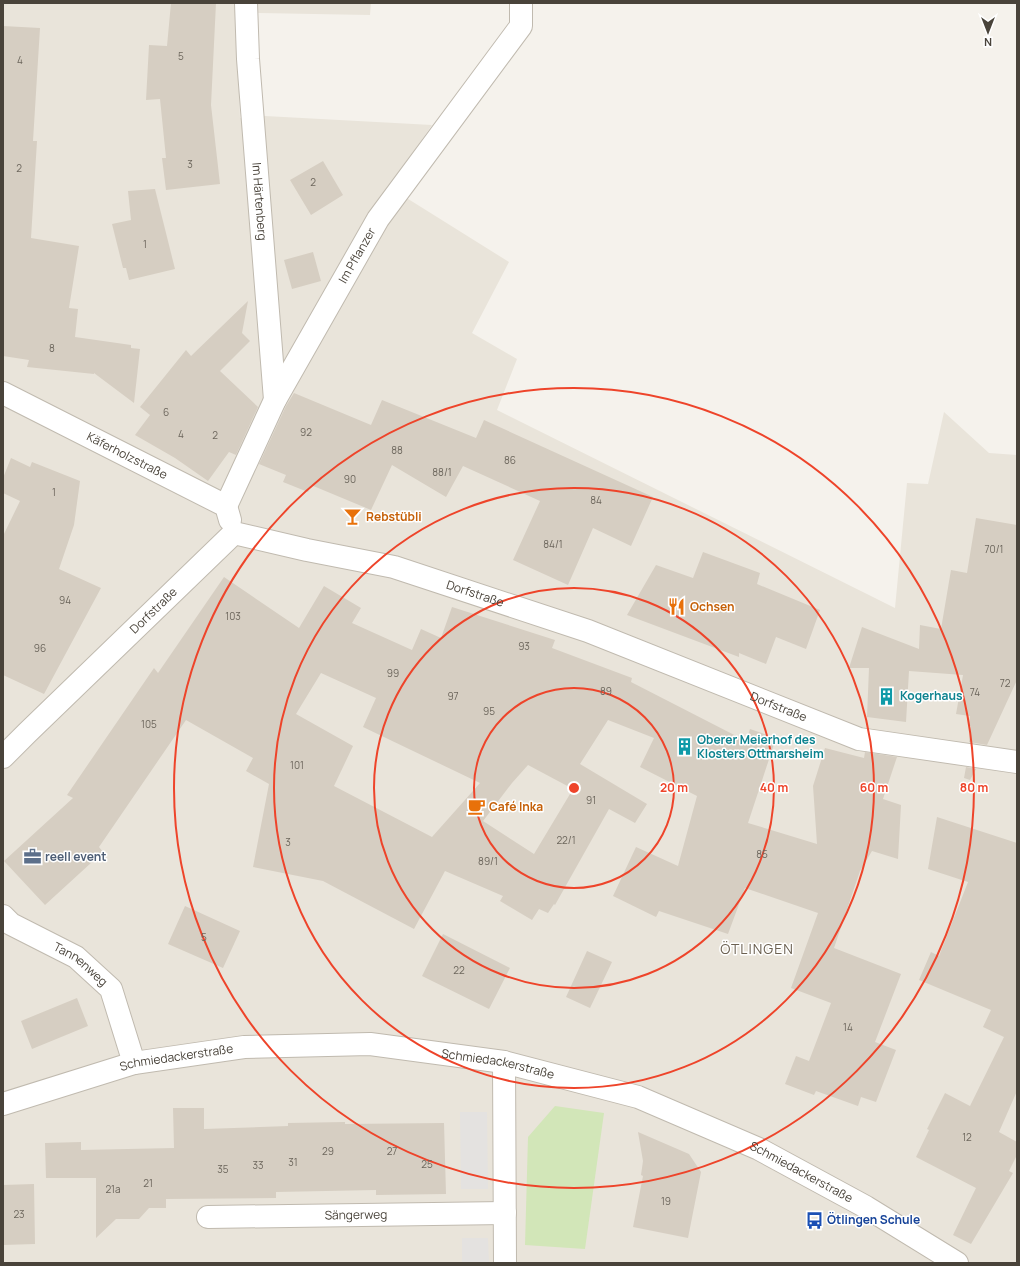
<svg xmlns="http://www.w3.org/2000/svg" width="1020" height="1266" viewBox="0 0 1020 1266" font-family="Manrope,sans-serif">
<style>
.residential{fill:#e9e4da}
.green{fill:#d2e6b8}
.parking{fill:#e4e2e0}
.building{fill:#d6cec2;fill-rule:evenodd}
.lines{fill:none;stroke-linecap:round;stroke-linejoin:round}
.minor-casing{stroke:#c0baaf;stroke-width:24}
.minor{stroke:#fff;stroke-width:22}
.ring{fill:none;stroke:#ee442a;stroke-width:2}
.labels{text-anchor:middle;stroke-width:3;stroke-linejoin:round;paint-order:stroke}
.number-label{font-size:10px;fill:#6c665c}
.street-label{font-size:12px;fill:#49433a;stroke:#fff}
.food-label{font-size:12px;font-weight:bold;fill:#c56008;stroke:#fff;text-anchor:start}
.culture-label{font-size:12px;font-weight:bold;fill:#0d838f;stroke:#fff;text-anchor:start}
.service-label{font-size:12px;font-weight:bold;fill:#4e5e75;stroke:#fff;text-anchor:start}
.transit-label{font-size:12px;font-weight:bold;fill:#164399;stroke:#fff;text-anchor:start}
.quarter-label{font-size:14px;letter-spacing:1px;fill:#6c6151;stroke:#fff}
.centre{fill:#ee442a;stroke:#fff;stroke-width:2}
.ring-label{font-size:12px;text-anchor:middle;font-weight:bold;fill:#ee442a;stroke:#fff;stroke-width:3;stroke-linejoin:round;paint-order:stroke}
</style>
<rect width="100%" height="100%" fill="#f5f2ec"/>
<path class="residential" d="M 3,3 L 371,3 L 370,15 L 259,13 L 236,13 L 240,118 L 265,116 L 432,125 L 389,187 L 509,262 L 472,333 L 517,359 L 497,410 L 895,608 L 907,483 L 928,484 L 944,412 L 989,453 L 1017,455 L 1017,1263 L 3,1263 Z"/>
<path class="green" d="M 555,1106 L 604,1113 L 585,1249 L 525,1245 L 528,1137 Z"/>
<path class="parking" d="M 460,1112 L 487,1112 L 488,1189 L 461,1189 Z
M 462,1238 L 488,1238 L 489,1263 L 462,1263 Z"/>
<path class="building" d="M 171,3 L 216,3 L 211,105 L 220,184 L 166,190 L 162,158 L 166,158 L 160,99 L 146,100 L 149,45 L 167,46 Z
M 3,26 L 40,28 L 33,141 L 37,141 L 31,238 L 79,246 L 69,308 L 78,309 L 75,337 L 131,345 L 131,348 L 140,349 L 134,403 L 94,373 L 94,374 L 27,367 L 29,360 L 3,356 Z
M 323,161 L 343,195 L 311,215 L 290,180 Z
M 155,189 L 175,269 L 129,280 L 126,268 L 123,268 L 112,224 L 131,220 L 128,191 Z
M 313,252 L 321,281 L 292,289 L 284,260 Z
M 248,301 L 242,333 L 250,341 L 220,371 L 258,407 L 236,455 L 229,452 L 208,481 L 175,458 L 135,435 L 150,415 L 140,407 L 186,350 L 191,356 Z
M 294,393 L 371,425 L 382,400 L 476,438 L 484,420 L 653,497 L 631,546 L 593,528 L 568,585 L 513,560 L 540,501 L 463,466 L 446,497 L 392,465 L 371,510 L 311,485 L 308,492 L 283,482 L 286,475 L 259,464 L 286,406 Z
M 11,458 L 30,467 L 32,462 L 80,481 L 74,525 L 59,569 L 101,588 L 44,694 L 3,675 L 3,536 L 20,501 L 3,493 L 3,478 Z
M 976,518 L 1017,525 L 1017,680 L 987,745 L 969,742 L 971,726 L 969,726 L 970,716 L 956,714 L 963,675 L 909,671 L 906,722 L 867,717 L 869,668 L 849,668 L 862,627 L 919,649 L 920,625 L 941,629 L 951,570 L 967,573 Z
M 703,552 L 760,573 L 757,584 L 820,610 L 806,649 L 776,637 L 766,664 L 739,653 L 739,657 L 627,615 L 656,565 L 693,578 Z
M 224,577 L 299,628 L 324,586 L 361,608 L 352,623 L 412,650 L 421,629 L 441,638 L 452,607 L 555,640 L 552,648 L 632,678 L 631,682 L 746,741 L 750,729 L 776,738 L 748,823 L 817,844 L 813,786 L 825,748 L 864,758 L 865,752 L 897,757 L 883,799 L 901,805 L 898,859 L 872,851 L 860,871 L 834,948 L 901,974 L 875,1042 L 896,1050 L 876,1102 L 861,1097 L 858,1106 L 816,1091 L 814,1095 L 785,1084 L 796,1056 L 809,1061 L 831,1003 L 791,988 L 818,913 L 745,888 L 728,934 L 659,911 L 656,917 L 613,896 L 636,847 L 678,866 L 697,796 L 640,767 L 654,738 L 608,720 L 580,764 L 647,804 L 635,823 L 609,809 L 555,905 L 554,904 L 548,913 L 539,909 L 532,920 L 500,901 L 503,896 L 445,871 L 414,929 L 323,881 L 253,867 L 269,784 L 246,771 L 253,758 L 186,720 L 99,847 L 103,852 L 45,905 L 4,861 L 73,798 L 67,795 L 104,741 L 154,668 L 158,673 ZM 321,673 L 376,698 L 363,727 L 480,783 L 432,837 L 334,786 L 353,746 L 296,714 ZM 528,765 L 573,789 L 534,854 L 483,821 L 512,783 Z
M 966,767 L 976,769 L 970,780 L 964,778 Z
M 937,817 L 1017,843 L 1017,1091 L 999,1132 L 1017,1142 L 1017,1155 L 1009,1171 L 1013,1173 L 971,1244 L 953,1235 L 976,1188 L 916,1157 L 929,1130 L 927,1129 L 945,1093 L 970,1106 L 1004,1037 L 983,1027 L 991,1010 L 919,980 L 931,952 L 939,956 L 968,882 L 928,869 Z
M 185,906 L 240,931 L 223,968 L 168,944 Z
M 443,934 L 510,968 L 489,1009 L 422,976 Z
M 587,951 L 612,962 L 590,1008 L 566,997 Z
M 77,998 L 88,1026 L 32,1049 L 21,1021 Z
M 173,1108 L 204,1108 L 204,1129 L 288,1126 L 288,1123 L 345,1122 L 345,1124 L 444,1123 L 446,1194 L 376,1195 L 376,1190 L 276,1192 L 276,1198 L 166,1199 L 166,1208 L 149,1208 L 139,1219 L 116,1219 L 96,1238 L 96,1178 L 46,1178 L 45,1143 L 81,1142 L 81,1150 L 174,1148 Z
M 638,1132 L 689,1154 L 701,1172 L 688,1238 L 633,1227 L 643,1176 L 641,1175 L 643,1161 Z
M 34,1184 L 35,1244 L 3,1245 L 3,1185 Z"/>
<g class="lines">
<defs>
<g id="minor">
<path id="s1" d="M 246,3 L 248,59 L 275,400"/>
<path id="s2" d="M 3,393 L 226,506 L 230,520"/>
<path id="s3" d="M 226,506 L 275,400 L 378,219 L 521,26 L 521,3"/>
<path id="s4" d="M 234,533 L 307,550 L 394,567 L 588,631 L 859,739 L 1017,762"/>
<path id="s5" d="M 3,757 L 27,733 L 234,533"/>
<path id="s6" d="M 3,916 L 11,924 L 76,957 L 111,989 L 134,1063"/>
<path d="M 504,1062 L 505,1263"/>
<path id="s7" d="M 3,1104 L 134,1063 L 244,1047 L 370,1044 L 504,1062 L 638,1097 L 759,1149 L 866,1207 L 957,1263"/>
<path id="s8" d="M 208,1217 L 505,1213"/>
</g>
</defs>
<use href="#minor" class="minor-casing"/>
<use href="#minor" class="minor"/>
</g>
<g class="ring">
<circle cx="574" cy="788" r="100"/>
<circle cx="574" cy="788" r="200"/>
<circle cx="574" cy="788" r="300"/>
<circle cx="574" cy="788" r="400"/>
</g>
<defs>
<symbol id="bar-bare" viewBox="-9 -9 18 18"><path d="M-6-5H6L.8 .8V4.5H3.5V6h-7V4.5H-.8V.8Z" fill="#e8710a" stroke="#fff" stroke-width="2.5" paint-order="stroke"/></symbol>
<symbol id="restaurant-bare" viewBox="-9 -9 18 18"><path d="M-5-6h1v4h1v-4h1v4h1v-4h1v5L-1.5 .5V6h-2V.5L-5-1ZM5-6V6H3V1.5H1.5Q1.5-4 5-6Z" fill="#e8710a" stroke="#fff" stroke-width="2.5" paint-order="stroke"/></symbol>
<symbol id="building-bare" viewBox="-9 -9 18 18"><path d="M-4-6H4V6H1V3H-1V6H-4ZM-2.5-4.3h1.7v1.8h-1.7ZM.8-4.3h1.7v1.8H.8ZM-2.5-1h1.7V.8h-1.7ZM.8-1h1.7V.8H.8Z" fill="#0f9aa8" stroke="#fff" stroke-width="2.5" paint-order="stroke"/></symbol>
<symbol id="cafe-bare" viewBox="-9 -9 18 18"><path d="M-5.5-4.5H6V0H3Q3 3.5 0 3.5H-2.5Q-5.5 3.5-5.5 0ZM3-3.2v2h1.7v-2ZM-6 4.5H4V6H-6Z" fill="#e8710a" stroke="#fff" stroke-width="2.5" paint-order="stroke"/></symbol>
<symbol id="office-bare" viewBox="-9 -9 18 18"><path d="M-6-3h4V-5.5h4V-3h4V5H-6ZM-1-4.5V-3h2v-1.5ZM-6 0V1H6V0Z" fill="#5c6f8a" stroke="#fff" stroke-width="2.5" paint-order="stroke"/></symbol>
<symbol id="bus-bare" viewBox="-9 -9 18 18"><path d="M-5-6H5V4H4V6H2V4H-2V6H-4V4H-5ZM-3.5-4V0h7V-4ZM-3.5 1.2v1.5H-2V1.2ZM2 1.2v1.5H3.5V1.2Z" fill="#1a4fb4" stroke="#fff" stroke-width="2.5" paint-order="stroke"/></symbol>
</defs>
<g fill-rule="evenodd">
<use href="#bar-bare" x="340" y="504" width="25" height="25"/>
<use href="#restaurant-bare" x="664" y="594" width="25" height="25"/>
<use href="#building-bare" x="874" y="684" width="25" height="25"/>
<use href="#building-bare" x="672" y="734" width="25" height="25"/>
<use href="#cafe-bare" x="464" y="794" width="25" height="25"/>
<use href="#office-bare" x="20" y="844" width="25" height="25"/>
<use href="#bus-bare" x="802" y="1208" width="25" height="25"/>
</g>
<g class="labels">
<g class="number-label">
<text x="181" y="60">5</text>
<text x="20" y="64">4</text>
<text x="190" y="168">3</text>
<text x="19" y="172">2</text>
<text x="313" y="186">2</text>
<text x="145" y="248">1</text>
<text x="52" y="352">8</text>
<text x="166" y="416">6</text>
<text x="306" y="436">92</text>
<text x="181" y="438">4</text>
<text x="215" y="439">2</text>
<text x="397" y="454">88</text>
<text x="510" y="464">86</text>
<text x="442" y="476">88/1</text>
<text x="350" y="483">90</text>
<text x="54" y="496">1</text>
<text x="596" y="504">84</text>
<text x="553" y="548">84/1</text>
<text x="994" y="553">70/1</text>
<text x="65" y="604">94</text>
<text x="233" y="620">103</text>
<text x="524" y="650">93</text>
<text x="40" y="652">96</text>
<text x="393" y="677">99</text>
<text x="1005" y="687">72</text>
<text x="606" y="695">89</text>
<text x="975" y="696">74</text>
<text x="453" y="700">97</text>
<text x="489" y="715">95</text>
<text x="149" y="728">105</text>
<text x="297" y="769">101</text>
<text x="591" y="804">91</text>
<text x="566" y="844">22/1</text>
<text x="288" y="846">3</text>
<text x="762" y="858">85</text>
<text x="488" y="865">89/1</text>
<text x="204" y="941">5</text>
<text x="459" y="974">22</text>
<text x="848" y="1031">14</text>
<text x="967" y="1141">12</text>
<text x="328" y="1155">29</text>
<text x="392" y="1155">27</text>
<text x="293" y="1166">31</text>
<text x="427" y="1168">25</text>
<text x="258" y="1169">33</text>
<text x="223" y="1173">35</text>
<text x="148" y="1187">21</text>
<text x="113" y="1193">21a</text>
<text x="666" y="1205">19</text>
<text x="19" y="1218">23</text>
</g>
<g class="street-label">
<text dy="4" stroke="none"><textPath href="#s1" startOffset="199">Im Härtenberg</textPath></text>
<text dy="4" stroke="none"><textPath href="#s3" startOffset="283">Im Pflanzer</textPath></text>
<text dy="4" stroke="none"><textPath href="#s2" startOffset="139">Käferholzstraße</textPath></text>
<text dy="4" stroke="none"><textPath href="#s4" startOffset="249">Dorfstraße</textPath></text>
<text dy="4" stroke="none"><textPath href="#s5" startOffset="210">Dorfstraße</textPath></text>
<text dy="4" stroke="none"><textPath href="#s4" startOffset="573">Dorfstraße</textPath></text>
<text dy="4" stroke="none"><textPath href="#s6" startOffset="92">Tannenweg</textPath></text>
<text dy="4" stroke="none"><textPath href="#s7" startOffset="180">Schmiedackerstraße</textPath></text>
<text dy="4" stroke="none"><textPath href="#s7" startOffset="504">Schmiedackerstraße</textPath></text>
<text dy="4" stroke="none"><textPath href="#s7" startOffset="828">Schmiedackerstraße</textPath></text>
<text dy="4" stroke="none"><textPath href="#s8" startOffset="148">Sängerweg</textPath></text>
</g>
<g class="food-label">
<text x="366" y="521">Rebstübli</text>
<text x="690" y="611">Ochsen</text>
<text x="489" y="811">Café Inka</text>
</g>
<g class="culture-label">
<text x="900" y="700">Kogerhaus</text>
<text x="697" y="744">Oberer Meierhof des<tspan x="697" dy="14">Klosters Ottmarsheim</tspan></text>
</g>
<g class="service-label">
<text x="45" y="861">reell event</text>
</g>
<g class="transit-label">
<text x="827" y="1224">Ötlingen Schule</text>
</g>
<g class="quarter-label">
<text x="757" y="954">ÖTLINGEN</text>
</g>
</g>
<circle cx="574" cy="788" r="6" class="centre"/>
<g class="ring-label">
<text x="674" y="792">20 m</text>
<text x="774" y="792">40 m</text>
<text x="874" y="792">60 m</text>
<text x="974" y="792">80 m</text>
</g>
<rect width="1020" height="1266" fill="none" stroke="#49433a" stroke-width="8"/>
<g transform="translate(988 32) rotate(180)" stroke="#ffffff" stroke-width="3" paint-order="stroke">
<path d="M0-3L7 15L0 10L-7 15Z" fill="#49433a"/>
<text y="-6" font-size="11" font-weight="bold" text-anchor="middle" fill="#49433a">N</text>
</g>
</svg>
